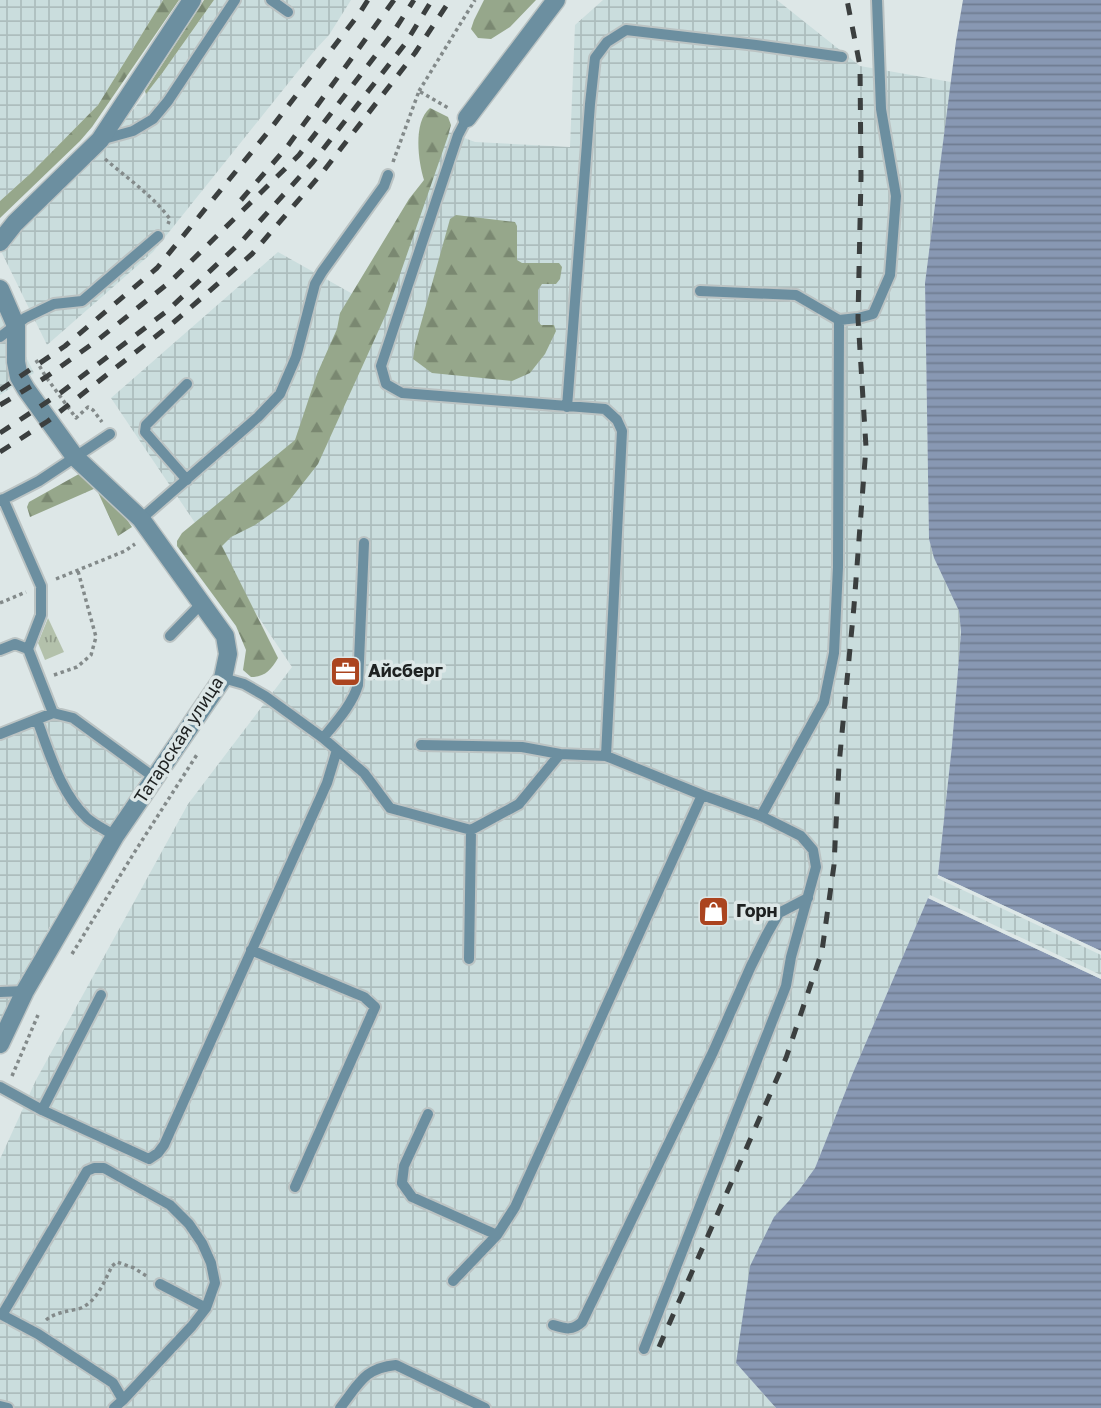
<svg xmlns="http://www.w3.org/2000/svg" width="1101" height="1408" viewBox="0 0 1101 1408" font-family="'Golos Text',sans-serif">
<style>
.industrial{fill:url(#industrial-grid)}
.forest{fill:url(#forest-firs)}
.park{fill:url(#park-tufts)}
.water{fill:url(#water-rules)}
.pier{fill:#dde7e7}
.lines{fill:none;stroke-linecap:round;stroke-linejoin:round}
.service-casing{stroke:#bbc3c3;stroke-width:14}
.minor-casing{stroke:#bbc3c3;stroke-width:21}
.path{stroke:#838a8a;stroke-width:3.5;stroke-dasharray:3.5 3.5;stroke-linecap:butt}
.service{stroke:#6c8fa0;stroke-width:10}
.minor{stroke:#6c8fa0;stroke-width:18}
.rail{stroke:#3b3f3f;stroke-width:5;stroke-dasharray:12 12;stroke-linecap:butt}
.labels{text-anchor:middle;stroke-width:7;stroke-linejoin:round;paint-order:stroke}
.poi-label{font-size:18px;font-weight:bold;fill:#1e2121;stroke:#dde7e7;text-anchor:start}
.street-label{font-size:18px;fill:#1e2121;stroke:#dde7e7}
</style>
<defs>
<pattern id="industrial-grid" width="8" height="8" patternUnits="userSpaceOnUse" patternTransform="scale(1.75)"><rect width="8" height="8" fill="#cadddd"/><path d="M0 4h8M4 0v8" fill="none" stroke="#adbdbd"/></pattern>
<pattern id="forest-firs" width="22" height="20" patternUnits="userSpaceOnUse" patternTransform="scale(1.75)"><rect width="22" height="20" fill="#96a78b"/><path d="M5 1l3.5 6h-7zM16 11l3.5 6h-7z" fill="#7a8871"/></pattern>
<pattern id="park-tufts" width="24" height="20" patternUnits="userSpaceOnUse" patternTransform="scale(1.75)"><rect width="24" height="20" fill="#b3c1ab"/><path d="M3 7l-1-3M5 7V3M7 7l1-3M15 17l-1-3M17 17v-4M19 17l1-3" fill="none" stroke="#919c8b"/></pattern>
<pattern id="water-rules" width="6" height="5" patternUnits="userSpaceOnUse" patternTransform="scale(1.75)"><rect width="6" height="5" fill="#8898b3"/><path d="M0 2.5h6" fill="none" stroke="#6f7c91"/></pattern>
</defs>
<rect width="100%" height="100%" fill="#dde7e7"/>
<path class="industrial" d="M 0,0 L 163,0 L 98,105 L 31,173 L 0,201 Z
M 214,0 L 351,0 L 329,35 L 315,50 L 153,252 L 47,345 L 0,249 L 100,140 L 125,120 L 163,72 Z
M 603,0 L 777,0 L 860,66 L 951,82 L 925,283 L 929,539 L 934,558 L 959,611 L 961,632 L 952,745 L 938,875 L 1101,951 L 1101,979 L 928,898 L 852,1075 L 815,1168 L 799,1190 L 736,1363 L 776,1408 L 0,1408 L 0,1159 L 36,1080 L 188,804 L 292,667 L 111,398 L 278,252 L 358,297 L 419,191 L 446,131 L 475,142 L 570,147 L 575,25 Z
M 0,305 L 34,373 L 0,395 Z
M 57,706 L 145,772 L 49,928 L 0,1029 L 0,733 L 53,713 Z"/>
<path class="forest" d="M 163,0 L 179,0 L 92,127 L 80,141 L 0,218 L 0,201 L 31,173 L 98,105 Z
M 204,0 L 214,0 L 163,72 L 146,94 L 145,91 Z
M 484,0 L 536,0 L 510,27 L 491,39 L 478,38 L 471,29 L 474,20 Z
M 430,108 L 448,117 L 451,125 L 448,136 L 387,312 L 318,464 L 289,501 L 255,525 L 231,537 L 222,546 L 278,658 C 271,670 265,677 251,677 L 243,670 L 246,650 L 236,626 L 177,546 L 177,541 L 182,533 L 295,440 L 317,374 L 337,329 L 340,313 L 409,199 L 424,180 C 418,161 413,122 430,108 Z
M 456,215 L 515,222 L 517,226 L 517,260 L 522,263 L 559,263 L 562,267 L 560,279 L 556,284 L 542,284 L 538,290 L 538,321 L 541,325 L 554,325 L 556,331 L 545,354 L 530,373 L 512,381 L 432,373 L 413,359 L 415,345 L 450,219 Z
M 86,470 L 96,475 L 132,527 L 118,536 L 96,488 L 30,517 L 27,507 L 29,502 Z"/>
<path class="park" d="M 48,618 L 64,652 L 45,660 L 38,643 Z"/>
<path class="water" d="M 963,0 L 1101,0 L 1101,951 L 938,875 L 952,745 L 961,632 L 959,611 L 934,558 L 929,539 L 925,283 L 956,41 Z
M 928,898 L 1101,979 L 1101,1408 L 776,1408 L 736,1363 L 750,1266 L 774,1217 L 799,1190 L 815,1168 L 852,1075 Z"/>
<path class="pier" d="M 938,875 L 1101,951 L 1101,955 L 937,878 Z
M 930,895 L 1101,975 L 1101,979 L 928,898 Z"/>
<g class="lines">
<defs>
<path id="service" d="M 271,0 L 288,12
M 467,118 L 458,135 L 381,366 L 386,384 L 402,393 L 605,409 L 617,420 L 622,431 L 606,756
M 100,140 L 133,131 L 153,119 L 168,101 L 235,0
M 700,291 L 796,295 L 839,320 L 838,567 L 834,653 L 824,702 L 761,816
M 839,320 L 858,318 L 873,314 L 890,275 L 896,196 L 881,109 L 877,0
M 0,337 L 25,318 L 54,304 L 82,301 L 158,236
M 187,384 L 146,425 L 145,432 L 187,480
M 567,407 L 590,104 L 595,58 L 607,42 L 626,30 L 756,45 L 842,57
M 3,499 L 41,586 L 41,615 L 28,649
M 0,501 L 39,481 L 110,434
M 141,519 L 258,417 L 280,394 L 296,357 L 315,284 L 322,272 L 384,186 L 388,175
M 170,636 L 202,603
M 0,650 L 15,644 L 28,649 L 53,713
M 223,678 L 244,684 L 265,696 L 323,738 L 364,773 L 390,808 L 471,830 L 519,804 L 560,754 L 606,756 L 702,795 L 761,816 L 801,836 L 813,850 L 816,867 L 791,957 L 786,986 L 644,1349
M 37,720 C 50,754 60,792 87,818 C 95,825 106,830 115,836
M 0,734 L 53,713 L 73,718 L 155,778
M 323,738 C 336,722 352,705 358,685 L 364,543
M 421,745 L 522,747 L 560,754
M 251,950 L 364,997 L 375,1007 L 295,1187
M 469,959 L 471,830
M 0,992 L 25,991
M 0,1087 L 42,1110 L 149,1159 L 158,1153 L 164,1145 L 327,783 L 337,750
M 42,1110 L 101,995
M 428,1114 L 404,1166 L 402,1183 L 412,1197 L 497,1235
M 453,1281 L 497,1235 L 515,1207 L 702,795
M 160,1284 L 206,1308
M 553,1325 C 566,1329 572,1331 582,1322 L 713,1052 L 751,966 L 767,934 L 779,913 L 808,898
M 0,1406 L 8,1408
M 114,1408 L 123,1400 L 192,1326 L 206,1308 L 215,1283 L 211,1263 L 202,1243 L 189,1224 L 170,1205 L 104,1168 L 94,1168 L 87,1171 L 2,1315 L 38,1334 L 113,1383 L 123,1400
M 340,1408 C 359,1384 364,1368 396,1365 L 485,1408"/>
<path id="minor" d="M 467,118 L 556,0
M 0,242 L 15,223 L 100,140 L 192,0
M 0,289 L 16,326 L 16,362 L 19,377 L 26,389 L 75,457 L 141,519 L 225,636 L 228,654 L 223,678 L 115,836 L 25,991 L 0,1044"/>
</defs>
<use href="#service" class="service-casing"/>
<use href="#minor" class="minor-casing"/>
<path class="path" d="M 419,91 L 475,0
M 105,159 C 127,178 152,195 170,219 L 168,224
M 393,162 L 419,91 L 450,109
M 36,360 L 46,377 L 76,418 L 88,407 L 93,410 L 102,422
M 56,579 L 125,551 L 135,544
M 0,603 L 26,592
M 54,675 L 77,667 L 91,655 L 96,637 L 78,571
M 72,954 L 134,853 L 198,753
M 12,1076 L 38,1015
M 46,1320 C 56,1312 66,1312 78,1309 C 96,1304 104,1282 112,1266 L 117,1262 L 134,1268 L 148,1277"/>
<use href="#service" class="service"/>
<use href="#minor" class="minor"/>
<path class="rail" d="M 241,200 L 287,147 L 394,0
M 0,390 L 65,346 L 157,268 L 268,132 L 359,14 L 368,0
M 0,405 L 46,377 L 99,339 L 171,281 L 299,155 L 392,34 L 414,0
M 0,433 L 59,394 L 167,311 L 241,242 L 313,162 L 405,44 L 432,0
M 0,452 L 48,421 L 174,322 L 252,254 L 322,173 L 415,53 L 450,0
M 659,1347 L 786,1058 L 822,951 L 834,865 L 839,765 L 854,606 L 866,447 L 858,318 L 861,177 L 860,66 L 847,0"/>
</g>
<defs>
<symbol id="office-square" viewBox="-11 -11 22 22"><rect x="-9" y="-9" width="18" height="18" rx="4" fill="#ab441f" stroke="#dde7e7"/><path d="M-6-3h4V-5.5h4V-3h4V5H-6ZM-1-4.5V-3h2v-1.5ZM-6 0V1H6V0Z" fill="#fff"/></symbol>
<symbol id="shop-square" viewBox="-11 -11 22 22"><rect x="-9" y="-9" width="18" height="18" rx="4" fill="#ab441f" stroke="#dde7e7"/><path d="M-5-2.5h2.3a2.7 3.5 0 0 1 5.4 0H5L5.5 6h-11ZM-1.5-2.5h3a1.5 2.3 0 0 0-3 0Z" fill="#fff"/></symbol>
</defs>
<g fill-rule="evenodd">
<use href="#office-square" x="328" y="654" width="35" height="35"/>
<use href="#shop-square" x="696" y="894" width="35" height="35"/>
</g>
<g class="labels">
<g class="poi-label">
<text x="368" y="677">Айсберг</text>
<text x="736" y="917">Горн</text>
</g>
<g class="street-label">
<text transform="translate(179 740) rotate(-57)" y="6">Татарская улица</text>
</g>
</g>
</svg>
